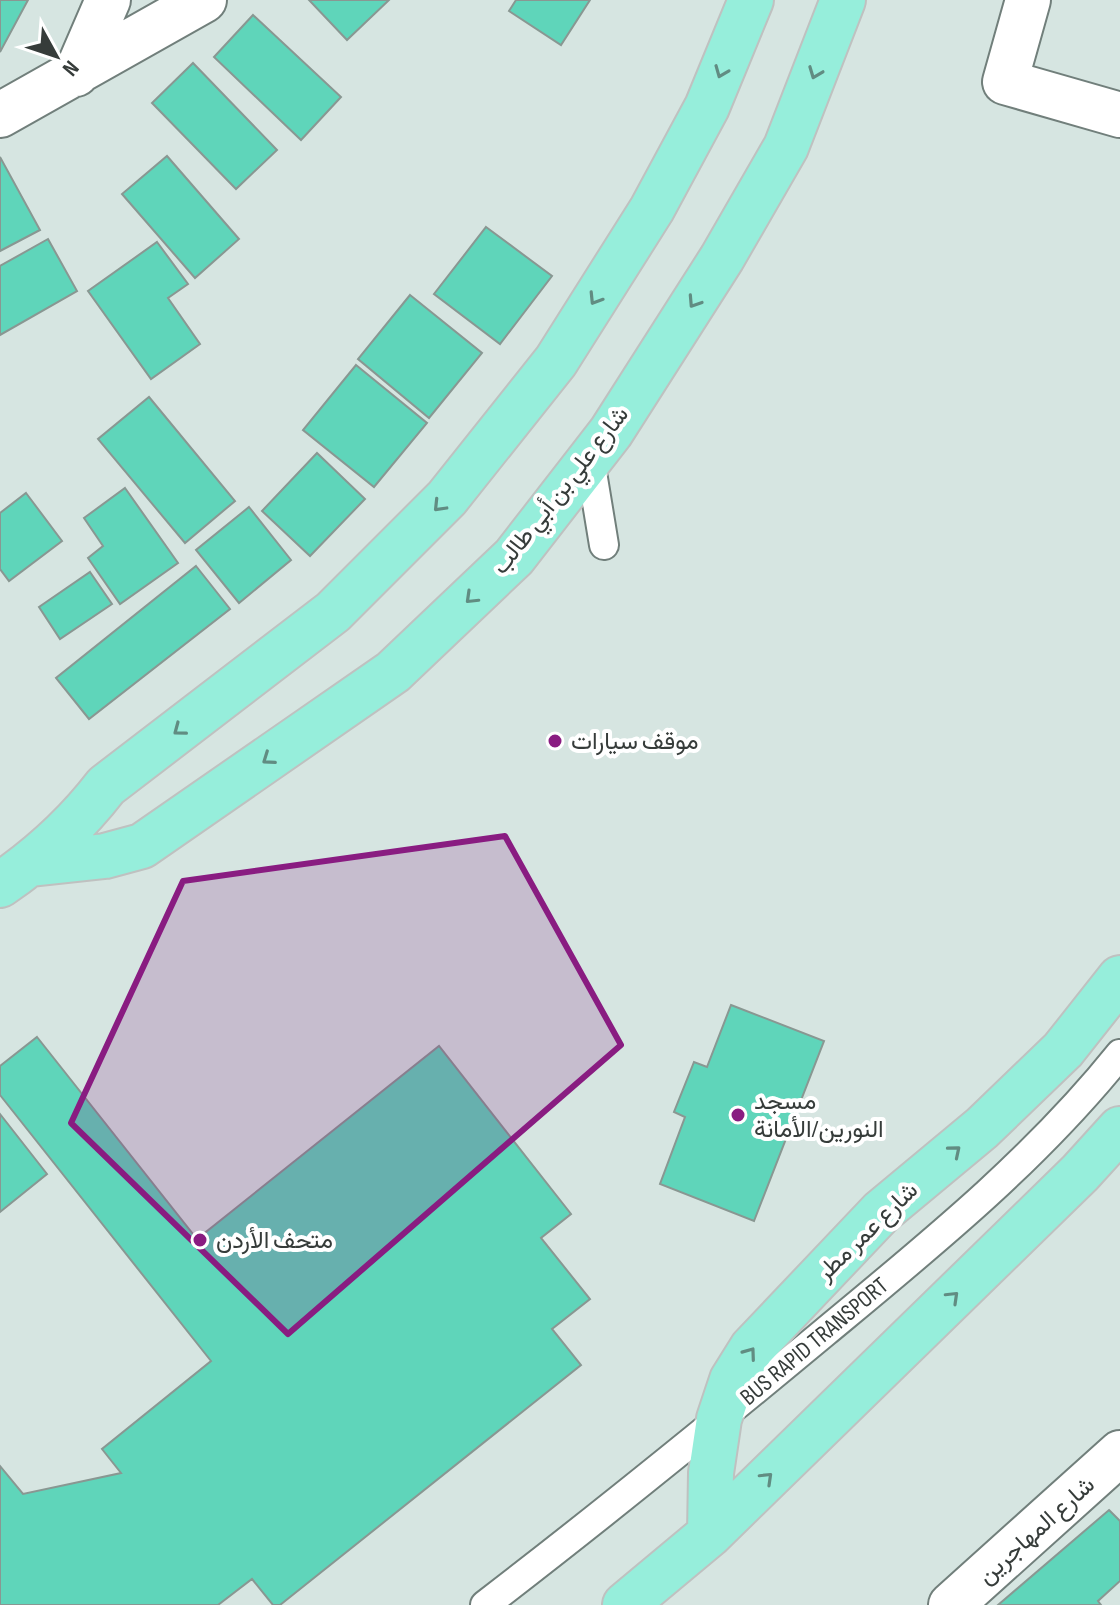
<svg xmlns="http://www.w3.org/2000/svg" width="1120" height="1605" viewBox="0 0 1120 1605" font-family="'Sofia Sans Condensed',Vazirmatn,sans-serif">
<style>
.building{fill:#5fd5ba;stroke:#899792;stroke-width:2}
.lines{fill:none;stroke-linecap:round;stroke-linejoin:round}
.lane-casing{stroke:#717f7b;stroke-width:32}
.street-casing{stroke:#717f7b;stroke-width:48}
.primary-casing{stroke:#bfc1c0;stroke-width:48}
.lane{stroke:#fff;stroke-width:28}
.street{stroke:#fff;stroke-width:44}
.primary{stroke:#96eedb;stroke-width:44}
.oneway{stroke:#618c82}
.marked{fill:#891c81;fill-opacity:0.2;stroke:#891c81;stroke-width:6;stroke-linejoin:round}
.poi-dot{fill:#891c81;stroke:#fff;stroke-width:3}
.labels{text-anchor:middle;stroke-width:8;stroke-linejoin:round;paint-order:stroke}
.street-label{font-size:24px;fill:#363c3a;stroke:#fff}
.poi-label{font-size:24px;fill:#363c3a;stroke:#fff;text-anchor:start}
</style>
<rect width="100%" height="100%" fill="#d6e5e1"/>
<path class="building" d="M 0,0 L 28,0 L 0,52 Z
M 309,0 L 389,0 L 347,40 Z
M 516,0 L 590,0 L 561,45 L 509,11 Z
M 253,15 L 341,97 L 301,140 L 214,57 Z
M 193,63 L 277,150 L 236,189 L 152,103 Z
M 167,156 L 239,239 L 195,278 L 122,194 Z
M 0,157 L 40,230 L 0,251 Z
M 486,227 L 552,276 L 500,344 L 434,294 Z
M 48,239 L 77,291 L 0,335 L 0,266 Z
M 157,242 L 188,284 L 168,298 L 200,344 L 151,379 L 88,291 Z
M 410,295 L 482,353 L 429,418 L 358,359 Z
M 356,365 L 427,423 L 374,487 L 303,430 Z
M 149,397 L 235,501 L 185,543 L 98,439 Z
M 317,453 L 365,499 L 310,556 L 262,511 Z
M 125,488 L 178,563 L 120,604 L 88,558 L 103,546 L 84,518 Z
M 26,493 L 62,541 L 9,581 L 0,569 L 0,513 Z
M 249,507 L 291,560 L 239,603 L 196,550 Z
M 196,566 L 230,609 L 89,719 L 56,678 Z
M 90,572 L 112,604 L 60,639 L 39,607 Z
M 731,1005 L 824,1041 L 754,1221 L 660,1184 L 685,1117 L 674,1112 L 694,1062 L 707,1067 Z
M 37,1037 L 197,1239 L 439,1046 L 571,1214 L 541,1238 L 590,1299 L 552,1329 L 581,1365 L 280,1605 L 273,1605 L 252,1579 L 218,1605 L 0,1605 L 0,1466 L 23,1494 L 121,1473 L 102,1449 L 211,1361 L 0,1095 L 0,1066 Z
M 0,1114 L 47,1174 L 0,1212 Z
M 1109,1510 L 1120,1521 L 1120,1581 L 1098,1601 L 1101,1605 L 998,1605 Z"/>
<g class="lines">
<defs>
<path id="lane" d="M 590,460 L 604,545
M 485,1605 C 601,1516 713,1425 825,1332 C 930,1245 1035,1160 1120,1054"/>
<path id="street" d="M 1028,0 L 1005,82 L 1120,115
M 76,74 L 108,0
M 0,115 L 204,0
M 951,1605 L 1120,1453"/>
<path id="primary" d="M 31,864 L 105,856 L 142,846 L 393,672 L 514,557 L 611,432 L 722,258 L 786,147 L 843,0
M 0,885 C 41,857 76,825 106,786 L 333,612 L 447,498 L 556,361 L 652,209 L 707,107 L 751,0
M 710,1534 L 711,1473 L 719,1419 L 732,1380 L 752,1348 L 881,1212 L 982,1128 L 1063,1050 L 1120,978
M 625,1605 L 710,1534 L 1080,1173 L 1120,1129"/>
</defs>
<use href="#lane" class="lane-casing"/>
<use href="#street" class="street-casing"/>
<use href="#primary" class="primary-casing"/>
<use href="#lane" class="lane"/>
<use href="#street" class="street"/>
<use href="#primary" class="primary"/>
</g>
<defs><path id="oneway-chevron" d="M-2-3.5L2.5 0L-2 3.5" fill="none" stroke-width="1.6" stroke-linecap="round" stroke-linejoin="round" transform="scale(2)"/></defs>
<g class="oneway">
<use href="#oneway-chevron" transform="translate(721 72) rotate(112)"/>
<use href="#oneway-chevron" transform="translate(815 73) rotate(111)"/>
<use href="#oneway-chevron" transform="translate(595 299) rotate(122)"/>
<use href="#oneway-chevron" transform="translate(694 302) rotate(123)"/>
<use href="#oneway-chevron" transform="translate(439 506) rotate(134)"/>
<use href="#oneway-chevron" transform="translate(471 598) rotate(136)"/>
<use href="#oneway-chevron" transform="translate(179 730) rotate(143)"/>
<use href="#oneway-chevron" transform="translate(268 759) rotate(145)"/>
<use href="#oneway-chevron" transform="translate(955 1151) rotate(-40)"/>
<use href="#oneway-chevron" transform="translate(953 1297) rotate(-44)"/>
<use href="#oneway-chevron" transform="translate(750 1353) rotate(-54)"/>
<use href="#oneway-chevron" transform="translate(767 1478) rotate(-44)"/>
</g>
<path class="marked" d="M 505,836 L 621,1045 L 288,1334 L 71,1123 L 183,881 Z"/>
<g class="poi-dot">
<circle cx="555" cy="741" r="8"/>
<circle cx="738" cy="1115" r="8"/>
<circle cx="200" cy="1240" r="8"/>
</g>
<g class="labels">
<g class="street-label">
<text transform="translate(560 490) rotate(-52)" y="8">شارع علي بن أبي طالب</text>
<text transform="translate(867 1231) rotate(-44)" y="8">شارع عمر مطر</text>
<text transform="translate(814 1341) rotate(-40)" y="8">BUS RAPID TRANSPORT</text>
<text transform="translate(1036 1530) rotate(-42)" y="8">شارع المهاجرين</text>
</g>
<g class="poi-label">
<text x="571" y="749">موقف سيارات</text>
<text x="754" y="1109">مسجد<tspan x="754" dy="28">النورين/الأمانة</tspan></text>
<text x="216" y="1248">متحف الأردن</text>
</g>
</g>
<g transform="translate(56 56) rotate(130)" stroke="#ffffff" stroke-width="6" paint-order="stroke">
<path d="M0-6L14 30L0 20L-14 30Z" fill="#363c3a"/>
<text y="-12" font-size="22" font-weight="bold" text-anchor="middle" fill="#363c3a">N</text>
</g>
</svg>
